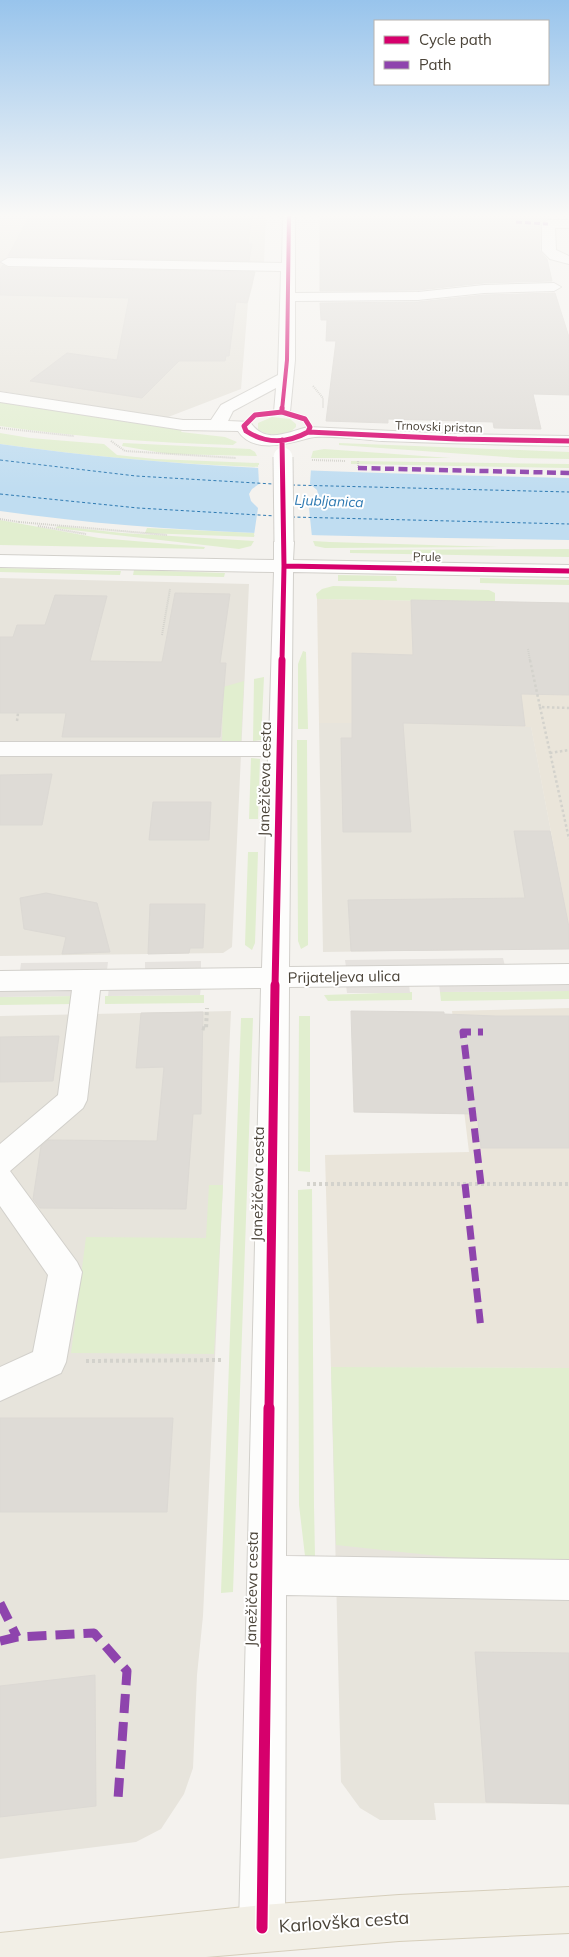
<svg xmlns="http://www.w3.org/2000/svg" width="569" height="1957" viewBox="0 0 569 1957" font-family="Mulish,sans-serif">
<style>
.residential{fill:#e7e4dc}
.education{fill:#eae5da}
.green{fill:#e1eecf}
.parking{fill:#e6e3df}
.water{fill:#c0ddf1}
.pier{fill:#f4f2ee}
.lines{fill:none;stroke-linecap:round;stroke-linejoin:round}
.ferry{stroke:#2e7ab2;stroke-width:1;stroke-dasharray:3 2.5;stroke-linecap:butt}
.building{fill:#dedbd6;stroke:#dcd9d4}
.minor-casing{stroke:#d2d0cb;stroke-width:2}
.major-casing{stroke:#d6cebb;stroke-width:2}
.path-far2{stroke:#d3d2cc;stroke-width:2;stroke-dasharray:1 1;stroke-linecap:butt}
.path-far1{stroke:#d3d2cc;stroke-width:2.5;stroke-dasharray:2.5 2.5;stroke-linecap:butt}
.path{stroke:#d3d2cc;stroke-width:4;stroke-dasharray:3 3;stroke-linecap:butt}
.minor{fill:#fdfdfc;fill-rule:evenodd}
.major{fill:#f2efe6;fill-rule:evenodd}
.minor-bridge-casing{stroke:#d2d0cb;stroke-width:21;stroke-linecap:butt}
.minor-bridge{stroke:#fdfdfc;stroke-width:19}
.quiet-far3{stroke:#8e44ad;stroke-width:3;stroke-dasharray:6 3;stroke-linecap:butt}
.quiet-far2{stroke:#8e44ad;stroke-width:4.5;stroke-dasharray:9 4.5;stroke-linecap:butt}
.quiet-far1{stroke:#8e44ad;stroke-width:7;stroke-dasharray:14 7;stroke-linecap:butt}
.quiet{stroke:#8e44ad;stroke-width:9;stroke-dasharray:19 9;stroke-linecap:butt}
.cycleway-far4-casing{stroke:#fff;stroke-width:5.5}
.cycleway-far3-casing{stroke:#fff;stroke-width:7}
.cycleway-far2-casing{stroke:#fff;stroke-width:9}
.cycleway-far1-casing{stroke:#fff;stroke-width:12}
.cycleway-casing{stroke:#fff;stroke-width:14}
.cycleway-far4{stroke:#d6006c;stroke-width:4}
.cycleway-far3{stroke:#d6006c;stroke-width:5}
.cycleway-far2{stroke:#d6006c;stroke-width:7}
.cycleway-far1{stroke:#d6006c;stroke-width:9}
.cycleway{stroke:#d6006c;stroke-width:11}
.labels{text-anchor:middle;stroke-width:4;stroke-linejoin:round;paint-order:stroke}
.far-street-label{font-size:12px;fill:#4b4439;stroke:#fff}
.far-water-label{font-size:14px;font-style:italic;fill:#2e7ab2;stroke:#fff}
.street-label{font-size:15px;fill:#4b4439;stroke:#fff}
.near-street-label{font-size:18px;fill:#4b4439;stroke:#fff}
</style>
<rect width="100%" height="100%" fill="#f4f2ee"/>
<path class="residential" d="M 0,215 L 266,215 L 264,263 L 255,263 L 253,284 L 248,303 L 241,389 L 163,419 L 0,391 Z
M 0,578 L 249,584 L 232,947 L 223,953 L 0,956 Z
M 319,723 L 413,723 L 531,726 L 569,927 L 533,949 L 323,952 Z
M 231,1011 L 203,1616 L 197,1675 L 193,1768 L 184,1794 L 161,1829 L 136,1842 L 0,1859 L 0,1016 Z
M 331,1367 L 569,1368 L 569,1804 L 434,1803 L 436,1820 L 380,1820 L 360,1808 L 341,1782 Z"/>
<path class="education" d="M 317,599 L 569,603 L 569,927 L 531,727 L 413,723 L 319,723 Z
M 569,1008 L 569,1368 L 331,1367 L 325,1155 L 469,1152 L 452,1011 Z"/>
<path class="green" d="M 0,402 L 182,430 L 181,432 L 225,437 L 237,442 L 233,445 C 155,443 77,437 0,426 Z
M 272,417 L 290,419 L 296,424 L 296,427 C 287,437 268,437 258,429 L 258,423 Z
M 0,433 L 30,438 L 104,444 L 117,455 L 155,459 L 259,463 L 259,467 C 172,464 86,456 0,444 Z
M 123,443 L 250,449 L 255,452 L 257,456 L 168,454 L 122,446 Z
M 339,443 L 569,452 L 569,459 L 519,458 L 339,445 Z
M 324,449 L 451,458 L 311,458 L 313,451 Z
M 351,461 L 569,464 L 569,468 L 351,464 Z
M 0,520 L 99,538 L 205,547 L 204,549 L 0,545 Z
M 58,526 L 122,533 L 254,541 L 251,546 L 239,549 L 55,528 Z
M 147,528 L 255,533 L 254,537 L 145,533 Z
M 313,541 L 330,542 L 499,547 L 325,548 L 315,546 Z
M 569,549 L 569,557 L 350,553 L 350,550 Z
M 0,568 L 121,571 L 120,575 L 0,572 Z
M 134,570 L 225,573 L 224,577 L 133,575 Z
M 338,575 L 396,576 L 397,581 L 338,581 Z
M 480,578 L 569,580 L 569,585 L 480,583 Z
M 333,586 L 489,590 L 495,593 L 495,602 L 317,599 L 316,594 L 322,589 Z
M 303,651 L 306,652 L 308,729 L 298,729 L 298,664 Z
M 264,677 L 261,740 L 253,741 L 254,679 Z
M 244,681 L 241,743 L 222,744 L 223,687 Z
M 297,740 L 307,740 L 308,945 L 301,949 L 298,941 Z
M 251,758 L 260,759 L 258,819 L 249,819 Z
M 248,852 L 258,852 L 255,943 L 252,950 L 245,945 Z
M 569,991 L 569,999 L 441,1001 L 440,992 Z
M 412,992 L 412,1000 L 328,1001 L 324,995 Z
M 204,995 L 204,1003 L 105,1004 L 105,996 Z
M 75,996 L 74,1004 L 0,1005 L 0,997 Z
M 299,1016 L 310,1016 L 310,1172 L 298,1171 Z
M 241,1018 L 253,1018 L 233,1592 L 221,1593 Z
M 209,1185 L 223,1185 L 214,1354 L 71,1353 L 86,1237 L 206,1238 Z
M 312,1189 L 314,1506 L 315,1556 L 305,1556 L 299,1505 L 298,1190 Z
M 331,1367 L 569,1368 L 569,1563 L 504,1563 L 336,1545 Z"/>
<path class="parking" d="M 503,958 L 505,966 L 346,967 L 345,960 Z
M 201,961 L 201,969 L 145,970 L 145,962 Z
M 108,962 L 107,970 L 20,971 L 21,963 Z
M 569,982 L 569,991 L 440,992 L 439,984 Z
M 409,984 L 410,993 L 347,993 L 346,985 Z
M 201,986 L 200,995 L 108,996 L 109,987 Z
M 73,987 L 72,996 L 0,997 L 0,988 Z"/>
<path class="water" d="M 0,444 C 189,471 379,473 569,478 L 569,540 C 379,536 188,538 0,511 Z"/>
<path class="pier" d="M 258,465 L 311,469 L 310,484 L 317,490 L 319,497 L 316,503 L 309,508 L 312,537 L 254,535 L 258,508 L 251,501 L 249,494 L 252,489 L 259,484 Z"/>
<g class="lines">
<path class="ferry" d="M 0,460 L 136,476 L 273,484
M 292,485 L 569,492
M 0,494 L 138,508 L 276,516
M 292,517 L 569,524"/>
</g>
<path class="building" d="M 30,215 L 252,215 L 248,244 L 252,244 L 249,261 L 8,256 Z
M 320,215 L 549,215 L 549,218 L 540,224 L 540,251 L 547,259 L 552,281 L 484,283 L 418,290 L 320,291 Z
M 3,265 L 8,268 L 255,272 L 247,303 L 236,302 L 229,356 L 226,356 L 225,361 L 179,361 L 142,398 L 30,381 L 67,353 L 117,360 L 129,298 L 0,295 L 0,270 Z
M 555,293 L 569,337 L 569,395 L 533,394 L 541,429 L 494,428 L 493,422 L 388,419 L 388,423 L 326,421 L 336,341 L 326,341 L 327,320 L 321,320 L 320,303 L 418,302 L 484,295 Z
M 175,593 L 230,594 L 220,663 L 226,663 L 220,737 L 62,737 L 66,713 L 0,713 L 0,637 L 13,637 L 17,625 L 45,625 L 55,595 L 107,596 L 90,661 L 162,662 Z
M 411,600 L 569,603 L 569,695 L 521,694 L 525,726 L 403,723 L 411,832 L 343,832 L 341,738 L 352,738 L 352,653 L 413,655 Z
M 52,774 L 42,825 L 0,825 L 0,775 Z
M 153,802 L 211,802 L 209,840 L 149,840 Z
M 514,831 L 550,831 L 569,927 L 569,949 L 351,951 L 348,900 L 525,898 Z
M 46,893 L 97,903 L 110,952 L 62,954 L 66,937 L 24,929 L 20,898 Z
M 150,904 L 205,904 L 203,948 L 190,948 L 189,953 L 148,954 Z
M 351,1011 L 444,1012 L 444,1014 L 495,1016 L 569,1016 L 569,1148 L 481,1148 L 477,1114 L 354,1112 Z
M 203,1012 L 201,1114 L 193,1114 L 186,1209 L 40,1208 L 33,1199 L 41,1146 L 48,1140 L 157,1141 L 164,1067 L 136,1068 L 141,1013 Z
M 59,1036 L 53,1081 L 0,1082 L 0,1037 Z
M 0,1418 L 173,1418 L 167,1512 L 0,1512 Z
M 475,1652 L 569,1653 L 569,1804 L 486,1802 Z
M 95,1675 L 96,1806 L 0,1817 L 0,1686 Z"/>
<g class="lines">
<defs>
<path id="minor" d="M 283,215 L 295,215 L 295,293 L 418,292 L 484,285 L 554,283 L 561,287 L 554,291 L 484,293 L 418,300 L 295,301 L 295,360 L 290,412 L 288,415 L 276,415 L 274,412 L 276,388 L 233,411 L 228,421 L 250,422 C 266,445 287,432 308,427 L 457,434 L 569,436 L 569,446 C 506,445 444,443 382,441 C 366,440 322,434 309,438 C 288,444 253,454 238,431 L 183,430 L 0,402 L 0,392 L 183,420 L 211,420 L 221,405 L 278,375 L 281,271 L 8,266 L 1,262 L 8,258 L 282,263 Z
M 548,220 L 569,220 L 569,228 L 555,228 L 556,250 L 569,256 L 569,264 L 550,259 L 542,251 L 542,224 Z
M 284,536 L 291,538 L 294,542 L 293,560 L 569,565 L 569,577 L 293,572 L 289,967 L 569,964 L 569,984 L 289,987 L 286,1556 L 569,1560 L 569,1600 L 286,1595 L 285,1928 L 278,1944 L 262,1951 L 246,1944 L 239,1928 L 261,988 L 100,990 L 87,1100 L 83,1108 L 10,1171 L 77,1262 L 82,1272 L 66,1362 L 61,1373 L 0,1401 L 0,1367 L 33,1352 L 48,1275 L 0,1206 L 0,1144 L 58,1095 L 72,990 L 0,991 L 0,971 L 262,968 L 268,756 L 0,756 L 0,742 L 269,742 L 274,572 L 0,567 L 0,555 L 274,560 L 274,542 L 277,538 Z"/>
<path id="major" d="M 569,1887 L 569,1933 L 399,1941 L 206,1957 L 0,1957 L 0,1933 L 262,1905 L 399,1895 Z"/>
</defs>
<use href="#minor" class="minor-casing"/>
<use href="#major" class="major-casing"/>
<path class="path-far2" d="M 313,386 L 323,398 L 323,408
M 0,428 L 74,436
M 111,441 L 125,451 L 236,458
M 312,460 L 346,461
M 358,461 L 358,468
M 0,519 L 19,522
M 19,522 L 167,535
M 38,526 L 86,534
M 162,635 L 170,589
M 528,649 L 530,661"/>
<path class="path-far1" d="M 530,660 L 540,707 L 569,708
M 540,707 L 569,839
M 17,721 L 18,713
M 550,753 L 569,750"/>
<path class="path" d="M 202,1028 L 206,1029 L 207,1008
M 307,1184 L 569,1184
M 86,1361 L 223,1360"/>
<use href="#minor" class="minor"/>
<use href="#major" class="major"/>
<defs>
<path id="minor-bridge" d="M 283,457 L 284,542"/>
</defs>
<use href="#minor-bridge" class="minor-bridge-casing"/>
<use href="#minor-bridge" class="minor-bridge"/>
<path class="quiet-far3" d="M 516,222 L 548,224"/>
<path class="quiet-far2" d="M 358,468 L 569,473"/>
<path class="quiet-far1" d="M 465,1184 L 481,1329
M 481,1184 L 463,1032 L 483,1032"/>
<path class="quiet" d="M 0,1603 L 17,1637
M 0,1641 L 17,1637 L 94,1633 L 127,1671 L 118,1799"/>
<defs>
<path id="cycleway-far4" d="M 282,410 L 287,360 L 289,215"/>
<path id="cycleway-far3" d="M 282,412 L 282,408
M 282,412 L 305,419 L 310,427 L 308,432 C 288,443 266,444 246,431 L 244,426 L 255,415 Z
M 308,432 L 457,439 L 569,441
M 284,566 L 569,571
M 282,661 L 284,566 L 282,440"/>
<path id="cycleway-far2" d="M 275,987 L 282,660"/>
<path id="cycleway-far1" d="M 269,1409 L 275,985"/>
<path id="cycleway" d="M 262,1928 L 269,1408"/>
</defs>
<use href="#cycleway-far4" class="cycleway-far4-casing"/>
<use href="#cycleway-far3" class="cycleway-far3-casing"/>
<use href="#cycleway-far2" class="cycleway-far2-casing"/>
<use href="#cycleway-far1" class="cycleway-far1-casing"/>
<use href="#cycleway" class="cycleway-casing"/>
<use href="#cycleway-far4" class="cycleway-far4"/>
<use href="#cycleway-far3" class="cycleway-far3"/>
<use href="#cycleway-far2" class="cycleway-far2"/>
<use href="#cycleway-far1" class="cycleway-far1"/>
<use href="#cycleway" class="cycleway"/>
</g>
<linearGradient id="sky" x2="0" y2="1"><stop stop-color="#98c4ec"/><stop offset="0.44" stop-color="#faf9f7"/><stop offset="1" stop-color="#faf9f7" stop-opacity="0"/></linearGradient>
<rect width="569" height="489" fill="url(#sky)"/>
<g class="labels">
<g class="far-street-label">
<text transform="translate(439 427) rotate(2)" y="4">Trnovski pristan</text>
<text transform="translate(427 557) rotate(1)" y="4">Prule</text>
</g>
<g class="far-water-label">
<text transform="translate(329 501) rotate(2)" y="5">Ljubljanica</text>
</g>
<g class="street-label">
<text transform="translate(265 779) rotate(-89)" y="5">Janežičeva cesta</text>
<text transform="translate(344 977) rotate(-1)" y="5">Prijateljeva ulica</text>
<text transform="translate(258 1184) rotate(-89)" y="5">Janežičeva cesta</text>
<text transform="translate(252 1589) rotate(-89)" y="5">Janežičeva cesta</text>
</g>
<g class="near-street-label">
<text transform="translate(344 1922) rotate(-4)" y="6">Karlovška cesta</text>
</g>
</g>
<rect x="374" y="20" width="175" height="65" fill="#ffffff" stroke="#b7b4b0"/>
<rect x="384" y="36" width="25" height="8" fill="#d6006c" stroke="#b7b4b0"/>
<text x="419" y="45" font-size="15" fill="#4b4439">Cycle path</text>
<rect x="384" y="61" width="25" height="8" fill="#8e44ad" stroke="#b7b4b0"/>
<text x="419" y="70" font-size="15" fill="#4b4439">Path</text>
</svg>
